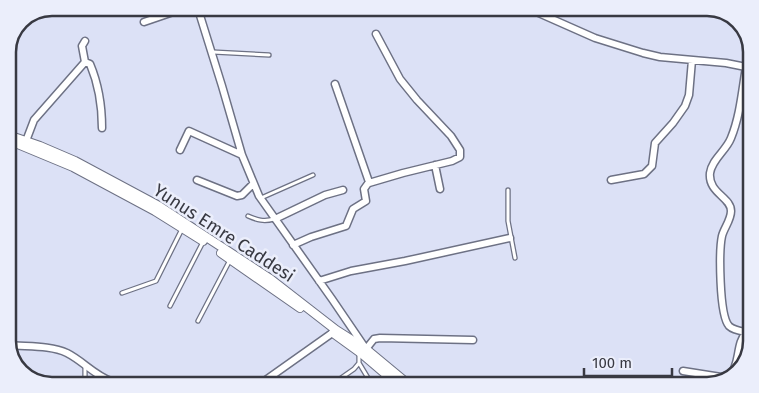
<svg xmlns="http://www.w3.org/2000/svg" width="759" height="393" viewBox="0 0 759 393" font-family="'Fira Sans',sans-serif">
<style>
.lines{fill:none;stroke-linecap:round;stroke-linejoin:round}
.service-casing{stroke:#6d7184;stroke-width:5.5}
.minor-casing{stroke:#6d7184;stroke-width:9}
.tertiary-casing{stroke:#6d7184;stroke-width:10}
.service{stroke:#fff;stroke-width:3}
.minor{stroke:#fff;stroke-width:6}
.tertiary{stroke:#fff;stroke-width:8}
.labels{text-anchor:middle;stroke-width:5;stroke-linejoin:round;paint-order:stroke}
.street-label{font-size:18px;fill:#383942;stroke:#ebeefb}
.rim{fill:none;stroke:#383942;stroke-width:2.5}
</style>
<rect width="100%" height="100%" fill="#dce1f6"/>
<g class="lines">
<defs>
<path id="service" d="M 213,52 L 269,55
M 508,190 L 508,221 L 515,258
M 261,198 L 313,175
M 248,216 C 257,220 264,222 274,219
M 122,293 L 156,281 L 182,229
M 170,306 L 203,242
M 198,321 L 230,260
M 359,352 L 359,363 L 371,383
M 85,381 L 85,367
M 98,381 L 99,376
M 334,383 L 354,369 L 359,363"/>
<path id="minor" d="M 198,9 L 222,86 L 242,155 L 259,196 L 332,299 L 366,349 L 374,339 L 380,338 L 473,340
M 534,11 L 595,38 L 643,53 L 660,57 L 726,63 L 751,68
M 144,22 L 185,8
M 85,41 L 82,46 L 85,62
M 746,67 C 742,91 740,116 731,138 C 726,151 712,159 710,173 C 708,193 731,197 731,211 C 731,220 724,228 722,236 C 719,250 719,315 729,326 C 733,330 740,331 746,332
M 26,141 L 34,120 L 85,62 L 90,64 C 98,83 102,107 102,128
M 180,150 L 189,131 L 242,155
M 435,165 L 440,189
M 197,180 L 237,196 L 242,195 L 253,184
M 611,180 L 644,174 L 652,166 L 655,143 L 673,123 L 685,106 L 689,95 L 692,60
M 369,183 L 403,173 L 452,161 L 460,157 L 460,150 L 451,136 L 417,100 L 400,79 L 376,34
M 275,219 L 325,195 L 343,190
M 293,245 L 311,237 L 346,226 L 353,209 L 366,201 L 364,189 L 369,182 L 335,84
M 319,281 L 351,271 L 405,261 L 510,238
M 8,345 C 27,347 50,345 67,353 C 83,361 94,375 111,381
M 683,371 L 721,377 L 730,375 C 741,363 735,344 747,331
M 263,382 L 335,331"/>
<path id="tertiary" d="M 8,135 L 40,146 L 75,161 L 159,206 L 269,278 L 336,330 L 366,349 L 407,383
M 8,140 L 73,167 L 155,211 L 203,241
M 221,253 L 300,308
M 333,333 L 362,354 L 396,383"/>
</defs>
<use href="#service" class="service-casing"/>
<use href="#minor" class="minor-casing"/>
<use href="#tertiary" class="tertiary-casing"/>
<use href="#service" class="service"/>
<use href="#minor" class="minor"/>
<use href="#tertiary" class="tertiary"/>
</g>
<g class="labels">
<g class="street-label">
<text transform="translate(224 233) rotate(33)" y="6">Yunus Emre Caddesi</text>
</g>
</g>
<path d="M0 0H759V393H0ZM52 16H707A36 36 0 0 1 743 52V341A36 36 0 0 1 707 377H52A36 36 0 0 1 16 341V52A36 36 0 0 1 52 16Z" fill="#ebeefb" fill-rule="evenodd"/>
<path class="rim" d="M52 16H707A36 36 0 0 1 743 52V341A36 36 0 0 1 707 377H52A36 36 0 0 1 16 341V52A36 36 0 0 1 52 16Z"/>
<path d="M584 368v8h88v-8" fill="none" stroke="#383942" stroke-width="2.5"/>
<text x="592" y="368" font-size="15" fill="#383942" stroke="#ebeefb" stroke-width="4" paint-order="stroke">100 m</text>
</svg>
